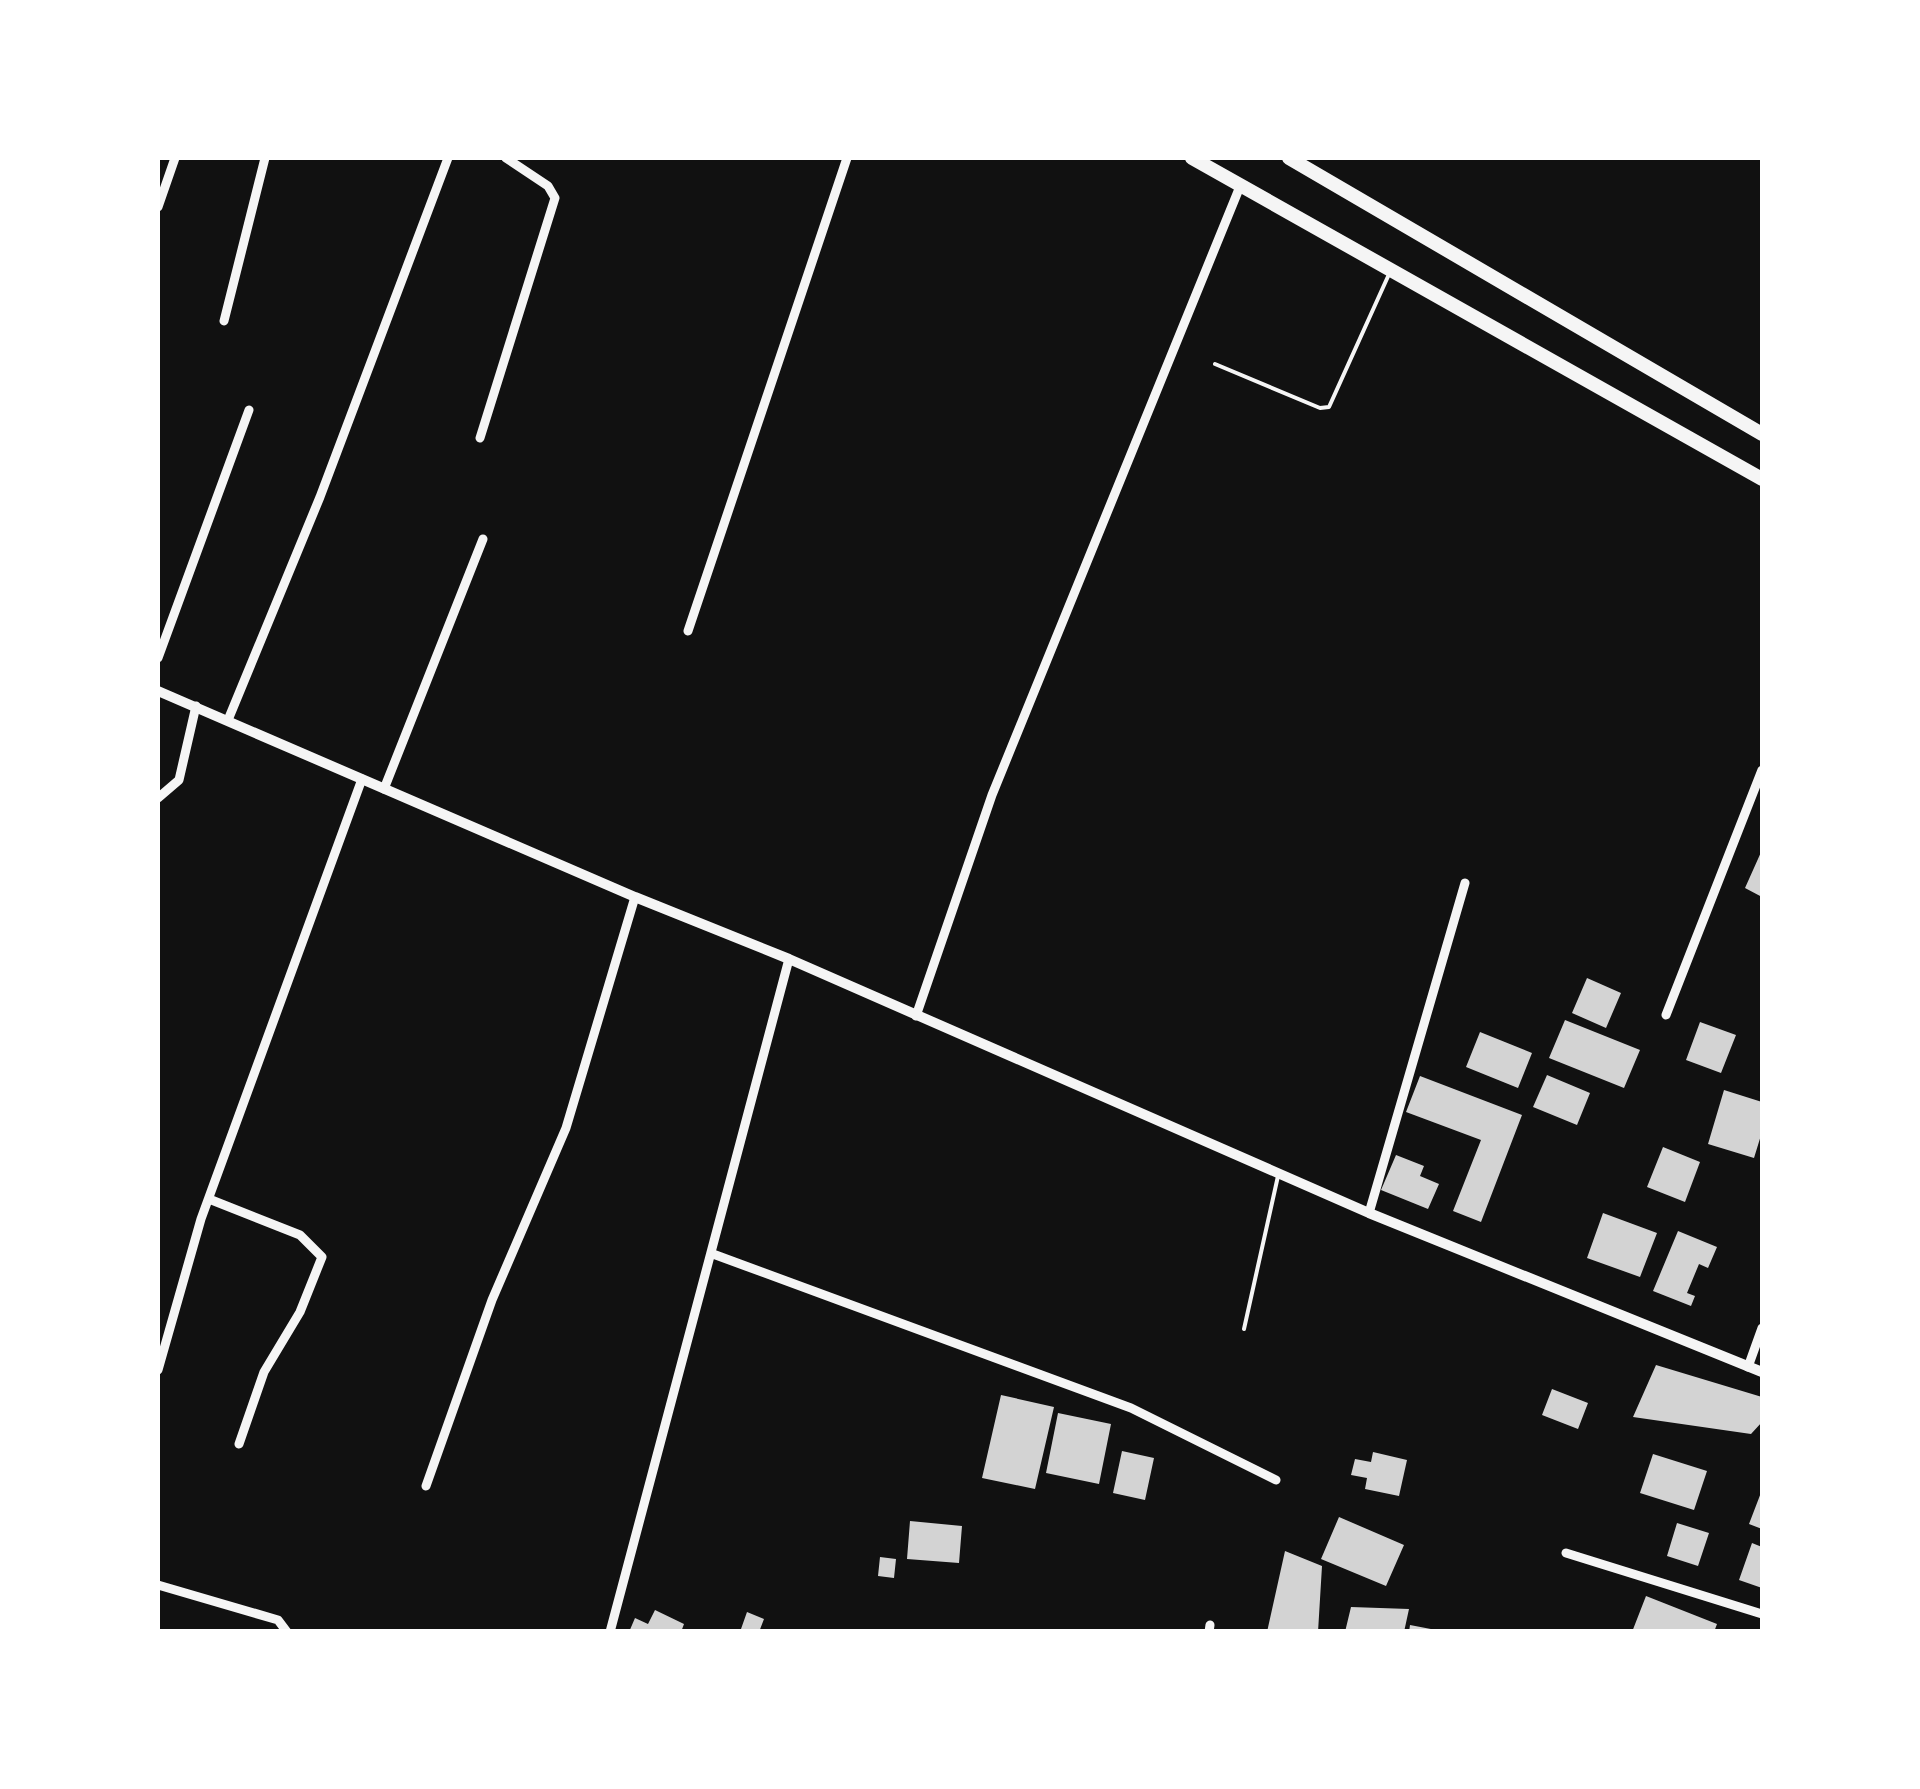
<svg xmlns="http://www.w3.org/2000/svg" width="1920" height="1789" viewBox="0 0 1920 1789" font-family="'Archivo Narrow',sans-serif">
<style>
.building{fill:#d3d3d3}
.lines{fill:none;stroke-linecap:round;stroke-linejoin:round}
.service{stroke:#f5f5f5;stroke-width:4}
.minor{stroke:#f5f5f5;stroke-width:9}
.tertiary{stroke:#f5f5f5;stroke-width:10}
.trunk{stroke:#f5f5f5;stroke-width:14}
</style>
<rect width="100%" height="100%" fill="#111"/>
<path class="building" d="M 1762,850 L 1762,897 L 1745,888 Z
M 1587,978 L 1621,993 L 1606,1028 L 1572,1013 Z
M 1565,1020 L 1640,1050 L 1624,1088 L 1549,1058 Z
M 1700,1022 L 1736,1035 L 1721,1073 L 1686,1060 Z
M 1480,1032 L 1532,1053 L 1518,1088 L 1466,1067 Z
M 1547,1075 L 1590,1093 L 1577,1125 L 1533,1107 Z
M 1420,1076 L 1522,1115 L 1481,1222 L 1453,1211 L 1481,1140 L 1406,1112 Z
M 1724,1090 L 1762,1102 L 1762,1132 L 1754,1158 L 1708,1144 Z
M 1663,1147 L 1700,1162 L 1685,1202 L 1647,1187 Z
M 1396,1155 L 1424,1166 L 1420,1176 L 1439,1184 L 1428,1209 L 1381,1190 Z
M 1603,1213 L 1657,1233 L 1640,1277 L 1587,1258 Z
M 1678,1231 L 1717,1247 L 1708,1268 L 1699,1264 L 1687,1293 L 1695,1296 L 1691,1306 L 1653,1291 Z
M 1656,1365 L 1762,1397 L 1762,1422 L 1751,1434 L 1633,1417 Z
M 1552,1389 L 1588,1403 L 1578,1429 L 1542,1415 Z
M 1001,1395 L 1054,1407 L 1035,1489 L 982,1478 Z
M 1058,1413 L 1111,1424 L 1099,1484 L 1046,1473 Z
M 1122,1451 L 1154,1458 L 1145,1500 L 1113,1493 Z
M 1373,1452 L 1407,1460 L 1399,1496 L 1365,1489 L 1367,1478 L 1351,1475 L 1355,1459 L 1371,1462 Z
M 1653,1454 L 1707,1471 L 1694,1510 L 1640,1493 Z
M 1762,1490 L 1762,1529 L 1749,1524 Z
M 1339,1517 L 1404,1545 L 1386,1586 L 1321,1559 Z
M 910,1521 L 962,1526 L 959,1563 L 907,1559 Z
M 1677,1523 L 1709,1533 L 1698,1566 L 1667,1556 Z
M 1752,1543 L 1762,1547 L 1762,1588 L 1739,1580 Z
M 1285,1551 L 1322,1566 L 1318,1632 L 1267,1632 Z
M 880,1557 L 896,1559 L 894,1578 L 878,1576 Z
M 1646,1596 L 1717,1624 L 1714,1632 L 1632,1632 Z
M 1351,1607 L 1409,1609 L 1404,1632 L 1345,1632 Z
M 655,1610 L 684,1624 L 681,1632 L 629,1632 L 635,1618 L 648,1624 Z
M 747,1612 L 764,1619 L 759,1632 L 741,1629 Z
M 1410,1625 L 1436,1630 L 1435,1632 L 1409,1632 Z"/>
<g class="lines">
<path class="service" d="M 1215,364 L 1320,408 L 1329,407 L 1390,272
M 1244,1329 L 1278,1176"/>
<path class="minor" d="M 158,207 L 175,158
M 224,321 L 265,158
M 480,438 L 555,198 L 548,186 L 506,158
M 688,631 L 847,158
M 158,658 L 249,410
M 228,720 L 320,497 L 448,158
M 384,789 L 483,539
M 158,798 L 179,780 L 196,706
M 1666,1015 L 1762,770
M 916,1016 L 992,795 L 1241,184
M 209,1199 L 300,1235 L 322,1257 L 300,1312 L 264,1372 L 239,1444
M 1369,1213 L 1465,883
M 713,1254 L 1131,1408 L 1276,1480
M 1748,1367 L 1762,1328
M 158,1370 L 201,1219 L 362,779
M 426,1486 L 492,1300 L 566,1128 L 635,897
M 1566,1553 L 1762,1614
M 158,1585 L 278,1620 L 287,1632
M 610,1632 L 789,959
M 1209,1632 L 1210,1625"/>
<path class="tertiary" d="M 158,691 L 635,897 L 789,959 L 1369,1213 L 1762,1372"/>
<path class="trunk" d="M 1192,158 L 1762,479
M 1289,158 L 1762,434"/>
</g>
<rect width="1920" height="1789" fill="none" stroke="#ffffff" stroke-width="320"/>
</svg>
